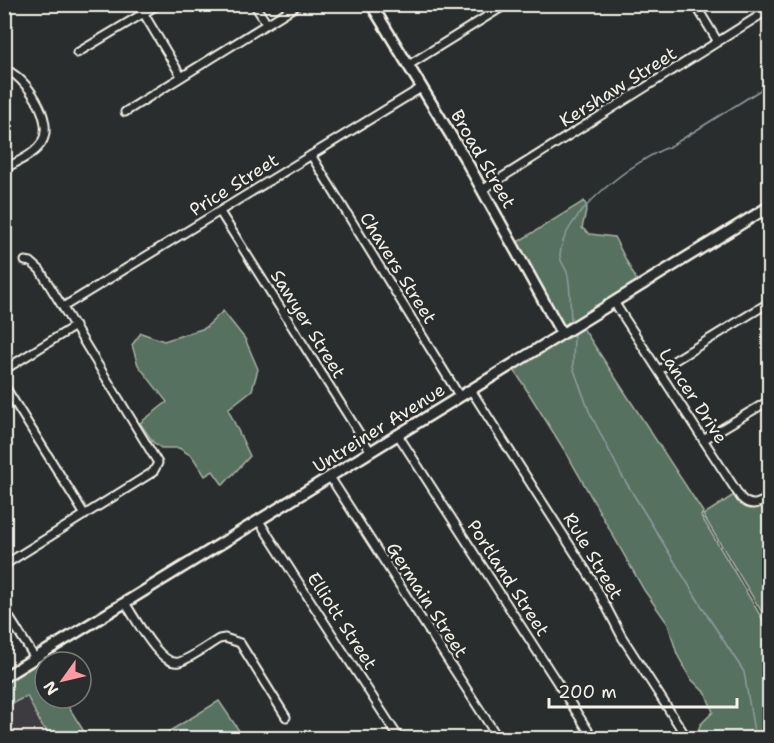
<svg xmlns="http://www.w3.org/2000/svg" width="774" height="743" viewBox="0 0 774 743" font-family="'Shantell Sans',sans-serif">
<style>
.built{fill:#3e3b3f}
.green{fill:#56715f;stroke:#a5b1a4;stroke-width:1.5}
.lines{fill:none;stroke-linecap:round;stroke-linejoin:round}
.stream{stroke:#909ca1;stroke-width:1.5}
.street-casing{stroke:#f4f1e8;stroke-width:11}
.secondary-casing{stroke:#f4f1e8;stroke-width:14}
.street{stroke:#2a2d2e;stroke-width:7}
.secondary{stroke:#2a2d2e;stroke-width:9}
.labels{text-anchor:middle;stroke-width:5;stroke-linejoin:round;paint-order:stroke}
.street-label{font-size:18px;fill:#f4f1e8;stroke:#2a2d2e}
</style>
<rect width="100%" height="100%" fill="#2a2d2e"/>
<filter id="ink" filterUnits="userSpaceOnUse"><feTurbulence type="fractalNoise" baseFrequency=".0167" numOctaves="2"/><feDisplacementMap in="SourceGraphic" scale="12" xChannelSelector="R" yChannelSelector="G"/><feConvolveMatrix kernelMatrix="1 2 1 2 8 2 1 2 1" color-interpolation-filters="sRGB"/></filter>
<g filter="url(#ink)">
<path class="built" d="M 27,695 L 42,726 L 55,738 L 5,738 L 5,707 Z"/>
<path class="green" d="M 584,201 L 587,207 L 582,228 L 590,234 L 614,237 L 638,283 L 563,329 L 516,243 Z
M 223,311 L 245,339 L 258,369 L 252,390 L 228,409 L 250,456 L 223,485 L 213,471 L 205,476 L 192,456 L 179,448 L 161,448 L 153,442 L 140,423 L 167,402 L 138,365 L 132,345 L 141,333 L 164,341 L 205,328 Z
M 581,325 L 703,512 L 701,516 L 769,630 L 769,738 L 696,738 L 700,725 L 713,712 L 706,694 L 690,678 L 677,654 L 668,624 L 644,590 L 568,456 L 513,368 Z
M 737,493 L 750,504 L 769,497 L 769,624 L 703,515 Z
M 39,659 L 45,669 L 45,698 L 63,698 L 88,738 L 55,738 L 42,726 L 27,696 L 5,707 L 5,680 Z
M 219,701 L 244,738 L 165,738 L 163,735 Z"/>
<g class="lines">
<path class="stream" d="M 571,322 C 570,308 571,285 567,272 C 565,266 560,263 560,255 C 563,213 634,160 671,146 L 770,84
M 574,333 L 573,367 L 589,411 L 621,474 L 707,615 L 744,672 L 755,738"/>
<defs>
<path id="street" d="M 138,4 L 181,76
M 254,4 L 267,24
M 695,4 L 718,42
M 77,53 L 159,4
M 407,66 L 507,4
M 4,69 C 26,76 55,120 42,142 C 35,155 16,162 4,169
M 125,112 L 299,4
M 769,143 L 770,142
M 311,155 L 460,397
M 482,190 L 770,9
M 220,212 L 371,452
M 614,302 L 741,498 C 751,508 759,504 770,497
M 63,307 L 421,88
M 4,370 L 75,326
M 659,370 L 770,302
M 4,385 L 85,515
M 471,390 L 594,583 L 622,637 L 687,738
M 398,435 L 593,738
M 703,440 L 770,400
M 330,477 L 498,738
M 259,521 L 399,738
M 4,565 L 153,472 L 158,463 L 40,270 L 31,262 L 25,261
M 125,603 C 135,617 160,667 179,662 C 188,660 210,644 219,639 L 225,638 L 240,643 L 286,717
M 4,609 L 35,658"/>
<path id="secondary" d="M 371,4 L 464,157 L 562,334
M 4,677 L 770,206"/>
</defs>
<use href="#street" class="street-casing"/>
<use href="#secondary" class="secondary-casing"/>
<use href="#street" class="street"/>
<use href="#secondary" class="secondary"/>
</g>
</g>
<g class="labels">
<g class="street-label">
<text transform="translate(618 87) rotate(-32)" y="6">Kershaw Street</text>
<text transform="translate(483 159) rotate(60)" y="6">Broad Street</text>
<text transform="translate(234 185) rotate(-32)" y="6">Price Street</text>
<text transform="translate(398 268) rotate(58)" y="6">Chavers Street</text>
<text transform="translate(308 324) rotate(58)" y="6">Sawyer Street</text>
<text transform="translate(693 396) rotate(57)" y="6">Lancer Drive</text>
<text transform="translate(379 428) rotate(-32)" y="6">Untreiner Avenue</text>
<text transform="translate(593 556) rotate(59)" y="6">Rule Street</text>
<text transform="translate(508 578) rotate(57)" y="6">Portland Street</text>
<text transform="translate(427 600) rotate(57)" y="6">Germain Street</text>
<text transform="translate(342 621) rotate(57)" y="6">Elliott Street</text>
</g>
</g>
<rect width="774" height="743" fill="none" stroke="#2a2d2e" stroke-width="24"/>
<rect x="12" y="12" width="750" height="719" fill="none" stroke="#f4f1e8" stroke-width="2" filter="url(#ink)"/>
<g transform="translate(63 680) rotate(236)"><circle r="28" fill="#2a2d2e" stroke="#7b7b78" stroke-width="1.5"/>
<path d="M0-4.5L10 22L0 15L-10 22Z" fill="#ff9aa2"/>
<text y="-9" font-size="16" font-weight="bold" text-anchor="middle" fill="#f4f1e8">N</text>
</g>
<path d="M549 698v9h188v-9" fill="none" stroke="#f4f1e8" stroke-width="3"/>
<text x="558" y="698" font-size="18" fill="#f4f1e8" stroke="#2a2d2e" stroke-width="4.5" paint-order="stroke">200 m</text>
</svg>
